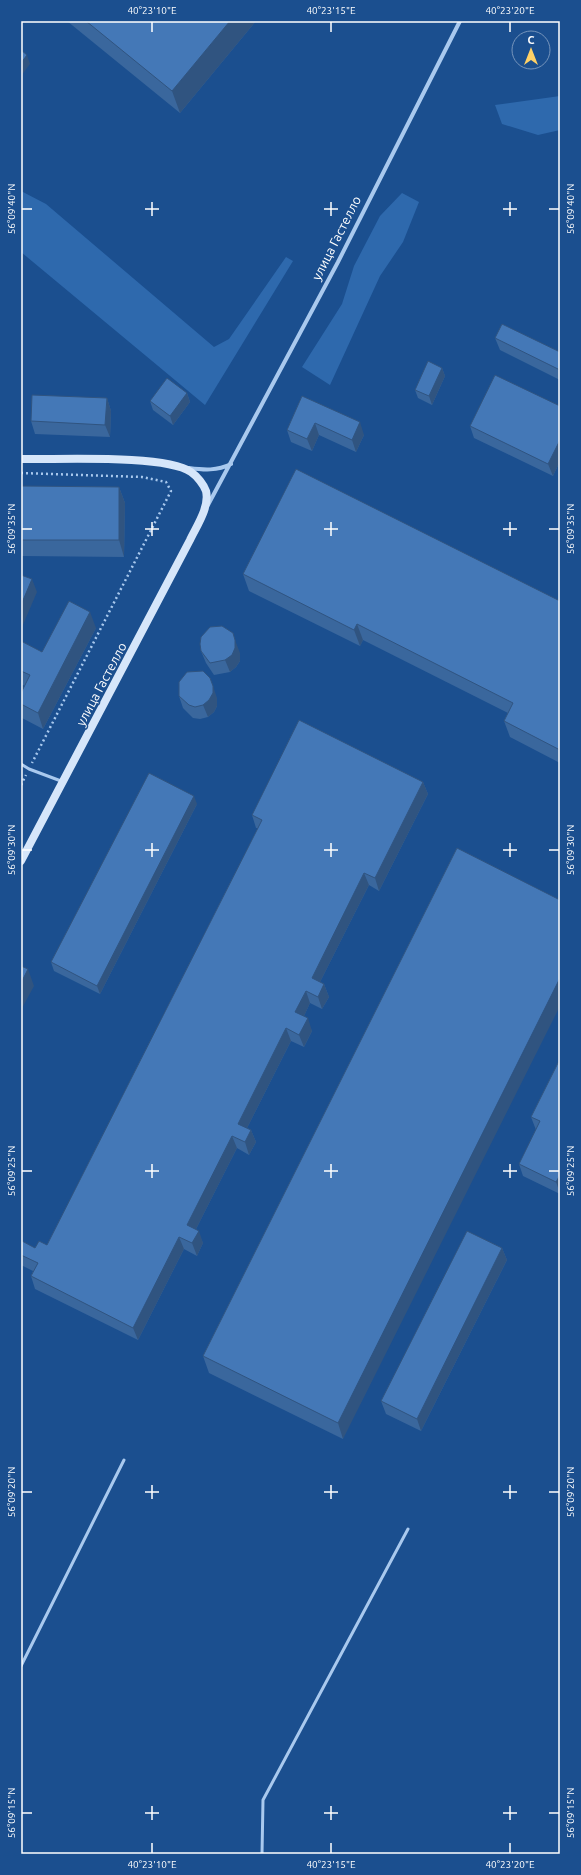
<svg xmlns="http://www.w3.org/2000/svg" width="581" height="1875" viewBox="0 0 581 1875" font-family="Ubuntu,sans-serif">
<style>
.green{fill:#2e69ad}
.lines{fill:none;stroke-linecap:round;stroke-linejoin:round}
.path{stroke:#a9c9ee;stroke-width:2.5;stroke-dasharray:2 3;stroke-linecap:butt}
.lane{stroke:#a9c9ee;stroke-width:3}
.street{stroke:#a9c9ee;stroke-width:4}
.secondary{stroke:#d6e6fa;stroke-width:8}
.wall{fill:#3a679d}
.shaded-wall{fill:#305480}
.building{fill:#4478b7;stroke:#305480}
.ticks{fill:none;stroke:#fff;stroke-width:1.5}
.labels{text-anchor:middle;stroke-width:3;stroke-linejoin:round;paint-order:stroke}
.street-label{font-size:13px;fill:#fff;stroke:#1b4f8f}
.neatline{fill:none;stroke:#fff;stroke-width:1.5}
.ticks-label{font-size:10px;text-anchor:middle;fill:#fff}
</style>
<rect width="100%" height="100%" fill="#1b4f8f"/>
<path class="green" d="M 560,96 L 560,130 L 538,135 L 502,124 L 495,105 Z
M 21,191 L 46,204 L 214,347 L 229,339 L 286,257 L 293,261 L 205,405 L 21,252 Z
M 402,193 L 419,202 L 403,242 L 380,276 L 330,385 L 302,367 L 342,304 L 354,266 L 380,216 Z"/>
<g class="lines">
<path class="path" d="M 21,473 L 142,477 L 166,482 L 171,491 L 32,763
M 21,785 L 26,775"/>
<path class="lane" d="M 21,764 L 29,769 L 61,781
M 21,1666 L 124,1460
M 262,1854 L 263,1800 L 408,1529"/>
<path class="street" d="M 189,468 C 204,470 217,471 231,464
M 208,505 L 338,262 L 460,21"/>
<path class="secondary" d="M 21,459 C 57,460 165,454 191,472 C 197,476 204,485 206,491 C 210,507 196,527 190,540 L 21,861"/>
</g>
<path class="wall" d="M 67,21 L 256,21 L 180,113 Z
M 495,338 L 560,352 L 560,380 L 500,350 Z
M 442,368 L 445,376 L 432,405 L 418,398 L 415,390 Z
M 187,393 L 190,402 L 173,425 L 153,410 L 150,401 Z
M 302,396 L 364,435 L 356,452 L 319,435 L 312,451 L 291,442 L 287,430 Z
M 107,398 L 111,411 L 110,437 L 35,434 L 31,421 Z
M 560,406 L 560,461 L 553,476 L 474,438 L 470,426 Z
M 21,486 L 119,487 L 125,503 L 124,557 L 21,556 Z
M 243,574 L 560,601 L 560,763 L 510,737 L 504,721 L 508,713 L 363,640 L 360,646 L 249,591 Z
M 96,628 L 43,729 L 22,718 L 21,715 L 21,693 L 25,686 L 21,684 L 21,641 L 42,652 Z
M 201,651 L 240,653 L 240,661 L 236,667 L 230,672 L 214,675 L 206,663 Z
M 179,696 L 217,698 L 217,706 L 214,712 L 208,717 L 200,719 L 193,718 L 183,708 Z
M 423,782 L 428,794 L 379,891 L 369,885 L 320,982 L 324,984 L 329,997 L 322,1009 L 310,1003 L 304,1016 L 312,1031 L 304,1047 L 291,1041 L 247,1128 L 251,1130 L 256,1142 L 249,1155 L 237,1148 L 196,1229 L 203,1243 L 197,1256 L 184,1249 L 138,1340 L 35,1289 L 31,1276 L 33,1271 L 21,1265 L 21,1243 L 35,1248 L 47,1245 L 258,828 L 256,828 L 252,815 Z
M 197,804 L 100,994 L 54,971 L 51,962 Z
M 457,848 L 343,1439 L 209,1373 L 203,1356 Z
M 560,1059 L 560,1194 L 523,1176 L 519,1164 L 536,1130 L 531,1117 Z
M 502,1248 L 507,1260 L 421,1431 L 386,1414 L 381,1401 Z"/>
<path class="shaded-wall" d="M 230,21 L 256,21 L 180,113 L 172,91 Z
M 27,55 L 30,64 L 21,76 L 21,63 Z
M 442,368 L 445,376 L 432,405 L 429,396 Z
M 187,393 L 190,402 L 173,425 L 170,416 Z
M 107,398 L 111,411 L 110,437 L 105,425 Z
M 360,422 L 364,435 L 356,452 L 352,440 Z
M 315,423 L 319,435 L 312,451 L 307,439 Z
M 560,440 L 560,461 L 553,476 L 548,464 Z
M 119,487 L 125,503 L 124,557 L 119,540 Z
M 32,579 L 37,592 L 22,627 L 21,605 Z
M 90,612 L 96,628 L 43,729 L 38,713 Z
M 357,624 L 363,640 L 360,646 L 354,630 Z
M 235,640 L 240,653 L 240,661 L 236,667 L 230,672 L 225,660 Z
M 213,686 L 217,698 L 217,706 L 214,712 L 208,717 L 203,705 Z
M 423,782 L 428,794 L 379,891 L 375,878 Z
M 194,796 L 197,804 L 100,994 L 97,986 Z
M 364,873 L 369,885 L 316,990 L 312,978 Z
M 28,969 L 34,986 L 21,1010 L 21,983 Z
M 560,978 L 560,1006 L 343,1439 L 338,1423 Z
M 324,984 L 329,997 L 322,1009 L 318,997 Z
M 306,991 L 310,1003 L 300,1025 L 295,1012 Z
M 308,1018 L 312,1031 L 304,1047 L 299,1035 Z
M 286,1028 L 291,1041 L 243,1136 L 238,1124 Z
M 251,1130 L 256,1142 L 249,1155 L 245,1142 Z
M 232,1136 L 237,1148 L 192,1237 L 187,1225 Z
M 560,1175 L 560,1193 L 556,1182 Z
M 199,1231 L 203,1243 L 197,1256 L 192,1243 Z
M 179,1237 L 184,1249 L 138,1340 L 133,1328 Z
M 502,1248 L 507,1260 L 421,1431 L 417,1419 Z"/>
<path class="building" d="M 86,21 L 230,21 L 172,91 Z
M 21,50 L 27,55 L 21,63 Z
M 502,324 L 560,352 L 560,370 L 495,338 Z
M 428,361 L 442,368 L 429,396 L 415,390 Z
M 495,375 L 560,406 L 560,440 L 548,464 L 470,426 Z
M 167,378 L 187,393 L 170,416 L 150,401 Z
M 32,395 L 107,398 L 105,425 L 31,421 Z
M 302,396 L 360,422 L 352,440 L 315,423 L 307,439 L 287,430 Z
M 296,469 L 560,601 L 560,750 L 504,721 L 513,703 L 357,624 L 354,630 L 243,574 Z
M 21,486 L 119,487 L 119,540 L 21,540 Z
M 21,575 L 32,579 L 21,605 Z
M 69,601 L 90,612 L 38,713 L 21,704 L 21,693 L 30,675 L 21,671 L 21,641 L 42,652 Z
M 222,626 L 233,633 L 235,640 L 235,648 L 232,655 L 225,660 L 210,663 L 201,651 L 200,644 L 201,637 L 210,627 Z
M 203,671 L 210,678 L 213,686 L 213,693 L 209,700 L 203,705 L 195,707 L 189,705 L 179,696 L 179,682 L 187,672 Z
M 299,720 L 423,782 L 375,878 L 364,873 L 312,978 L 324,984 L 318,997 L 306,991 L 295,1012 L 308,1018 L 299,1035 L 286,1028 L 238,1124 L 251,1130 L 245,1142 L 232,1136 L 187,1225 L 199,1231 L 192,1243 L 179,1237 L 133,1328 L 31,1276 L 38,1263 L 21,1255 L 21,1243 L 22,1241 L 35,1248 L 39,1241 L 47,1245 L 262,820 L 252,815 Z
M 149,773 L 194,796 L 97,986 L 51,962 Z
M 457,848 L 560,900 L 560,978 L 338,1423 L 203,1356 Z
M 21,966 L 28,969 L 21,983 Z
M 560,1059 L 560,1175 L 556,1182 L 519,1164 L 540,1121 L 531,1117 Z
M 467,1231 L 502,1248 L 417,1419 L 381,1401 Z"/>
<path class="ticks" d="M 152,22 L 152,32M 331,22 L 331,32M 510,22 L 510,32M 152,202 L 152,216M 331,202 L 331,216M 510,202 L 510,216M 22,209 L 32,209M 145,209 L 159,209M 324,209 L 338,209M 503,209 L 517,209M 549,209 L 559,209M 152,522 L 152,536M 331,522 L 331,536M 510,522 L 510,536M 22,529 L 32,529M 145,529 L 159,529M 324,529 L 338,529M 503,529 L 517,529M 549,529 L 559,529M 152,843 L 152,857M 331,843 L 331,857M 510,843 L 510,857M 22,850 L 32,850M 145,850 L 159,850M 324,850 L 338,850M 503,850 L 517,850M 549,850 L 559,850M 152,1164 L 152,1178M 331,1164 L 331,1178M 510,1164 L 510,1178M 22,1171 L 32,1171M 145,1171 L 159,1171M 324,1171 L 338,1171M 503,1171 L 517,1171M 549,1171 L 559,1171M 152,1485 L 152,1499M 331,1485 L 331,1499M 510,1485 L 510,1499M 22,1492 L 32,1492M 145,1492 L 159,1492M 324,1492 L 338,1492M 503,1492 L 517,1492M 549,1492 L 559,1492M 152,1806 L 152,1820M 331,1806 L 331,1820M 510,1806 L 510,1820M 22,1813 L 32,1813M 145,1813 L 159,1813M 324,1813 L 338,1813M 503,1813 L 517,1813M 549,1813 L 559,1813M 152,1843 L 152,1853M 331,1843 L 331,1853M 510,1843 L 510,1853"/>
<g class="labels">
<g class="street-label">
<text transform="translate(336 238) rotate(-63)" y="5">улица Гастелло</text>
<text transform="translate(101 684) rotate(-62)" y="5">улица Гастелло</text>
</g>
</g>
<rect width="581" height="1875" fill="none" stroke="#1b4f8f" stroke-width="44"/>
<g transform="translate(531 50)"><circle r="19" fill="#1b4f8f" stroke="#7695bc"/>
<path d="M0-3L7 15L0 10L-7 15Z" fill="#ffd166"/>
<text y="-6" font-size="11" font-weight="bold" text-anchor="middle" fill="#ffffff">С</text>
</g>
<rect x="22" y="22" width="537" height="1831" class="neatline"/>
<g class="ticks-label">
<text x="152" y="14">40°23'10"E</text>
<text x="331" y="14">40°23'15"E</text>
<text x="510" y="14">40°23'20"E</text>
<text transform="translate(11 209) rotate(-90)" y="4">56°09'40"N</text>
<text transform="translate(570 209) rotate(-90)" y="4">56°09'40"N</text>
<text transform="translate(11 529) rotate(-90)" y="4">56°09'35"N</text>
<text transform="translate(570 529) rotate(-90)" y="4">56°09'35"N</text>
<text transform="translate(11 850) rotate(-90)" y="4">56°09'30"N</text>
<text transform="translate(570 850) rotate(-90)" y="4">56°09'30"N</text>
<text transform="translate(11 1171) rotate(-90)" y="4">56°09'25"N</text>
<text transform="translate(570 1171) rotate(-90)" y="4">56°09'25"N</text>
<text transform="translate(11 1492) rotate(-90)" y="4">56°09'20"N</text>
<text transform="translate(570 1492) rotate(-90)" y="4">56°09'20"N</text>
<text transform="translate(11 1813) rotate(-90)" y="4">56°09'15"N</text>
<text transform="translate(570 1813) rotate(-90)" y="4">56°09'15"N</text>
<text x="152" y="1868">40°23'10"E</text>
<text x="331" y="1868">40°23'15"E</text>
<text x="510" y="1868">40°23'20"E</text>
</g>
</svg>
